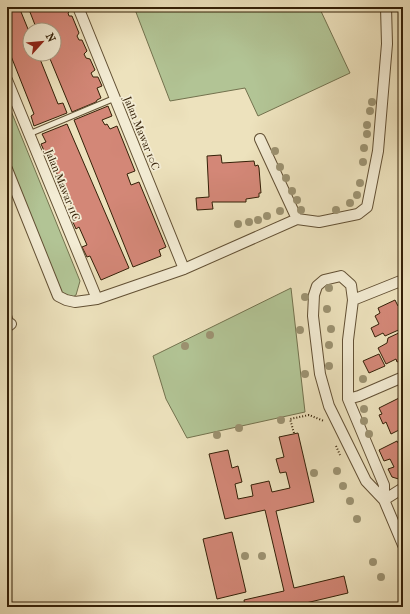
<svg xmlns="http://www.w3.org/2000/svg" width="410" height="614" viewBox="0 0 410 614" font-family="'IM FELL French Canon',serif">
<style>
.green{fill:#b2c495;stroke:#73724e}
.building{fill:#d38777;stroke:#342007}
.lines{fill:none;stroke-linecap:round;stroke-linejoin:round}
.service-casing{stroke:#625034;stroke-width:7}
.minor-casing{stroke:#625034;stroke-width:12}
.path{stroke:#342007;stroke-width:2;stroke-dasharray:1 2;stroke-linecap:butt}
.service{stroke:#f3ecd4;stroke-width:5}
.minor{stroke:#f3ecd4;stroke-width:10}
.tree{fill:#9c9271}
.labels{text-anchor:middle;stroke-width:3.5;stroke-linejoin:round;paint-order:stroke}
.street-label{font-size:11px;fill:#342007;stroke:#f3ecd4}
</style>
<rect width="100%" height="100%" fill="#ede2bd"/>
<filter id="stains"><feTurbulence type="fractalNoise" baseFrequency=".005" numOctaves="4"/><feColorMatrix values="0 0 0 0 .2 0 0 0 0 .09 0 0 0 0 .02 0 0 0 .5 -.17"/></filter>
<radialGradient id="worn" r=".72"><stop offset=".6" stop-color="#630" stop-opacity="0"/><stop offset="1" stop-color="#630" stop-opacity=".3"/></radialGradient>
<path class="green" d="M 134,7 L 319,7 L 350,73 L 258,116 L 245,88 L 170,101 Z
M 7,101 L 80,281 L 76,295 L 71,298 L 64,296 L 59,288 L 7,156 Z
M 291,288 L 305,412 L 187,438 L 166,399 L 153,356 Z"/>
<path class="building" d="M 7,7 L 19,7 L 30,34 L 30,54 L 38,54 L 58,104 L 63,103 L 67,113 L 34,126 L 31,116 L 34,114 L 7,46 Z
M 28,7 L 68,7 L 70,11 L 68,13 L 69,16 L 72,16 L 79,33 L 77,36 L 79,40 L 82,40 L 87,51 L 84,54 L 86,58 L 90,59 L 95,70 L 91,73 L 93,77 L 98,77 L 102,86 L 97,88 L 101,98 L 97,100 L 96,102 L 72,112 L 48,54 L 54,54 L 54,30 L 37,30 Z
M 108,106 L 112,116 L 102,120 L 105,125 L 107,124 L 110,129 L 117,126 L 135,171 L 127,174 L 131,185 L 139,182 L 166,247 L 159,250 L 161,256 L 133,267 L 74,120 Z
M 67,124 L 129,268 L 101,280 L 90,256 L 87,257 L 82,247 L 87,245 L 79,227 L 76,229 L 72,220 L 76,218 L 48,153 L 46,155 L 41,144 L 46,142 L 42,134 Z
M 221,155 L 222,163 L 254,161 L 255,166 L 258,165 L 259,168 L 261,193 L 259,193 L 259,197 L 246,199 L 246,202 L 212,202 L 213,209 L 197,210 L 196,198 L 209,197 L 207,156 Z
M 395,300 L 398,306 L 400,304 L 403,310 L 403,328 L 385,336 L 383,333 L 375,337 L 371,328 L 379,324 L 375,316 L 380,313 L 378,308 Z
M 403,331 L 403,360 L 397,362 L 396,359 L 386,364 L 378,348 L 387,343 L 388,338 Z
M 379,354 L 385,366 L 369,373 L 363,361 Z
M 403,396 L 403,432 L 401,429 L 391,434 L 386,422 L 383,424 L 379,415 L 382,414 L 379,408 Z
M 298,433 L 314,502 L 276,511 L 294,588 L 344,576 L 348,593 L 289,607 L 245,607 L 244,600 L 284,591 L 265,510 L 225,519 L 209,454 L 228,450 L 232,468 L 238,466 L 242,482 L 235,484 L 238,499 L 253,496 L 251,485 L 269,481 L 272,492 L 290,488 L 286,472 L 280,473 L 276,459 L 284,457 L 279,437 Z
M 397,441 L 398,443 L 403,441 L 402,480 L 392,477 L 388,469 L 394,467 L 390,459 L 384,461 L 379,450 Z
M 232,532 L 246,592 L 217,599 L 203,539 Z"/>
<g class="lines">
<defs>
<path id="service" d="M 29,134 L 115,98
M 7,310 L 11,324"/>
<path id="minor" d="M 78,7 L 184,269
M 7,80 L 97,299
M 7,169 L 58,296 L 66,300 L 75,302 L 97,299 L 184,269 L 297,219 L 260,139
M 297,219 L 319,222 L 358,214 L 367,207 L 378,151 L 387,44 L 386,7
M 353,300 L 403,280
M 7,327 L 11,324
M 348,399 L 359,396 L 403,377
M 384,500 L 384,485 L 348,399 L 348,340 L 353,300 L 351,285 L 341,276 L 324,280 L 317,286 L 314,295 L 313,316 L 320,374 L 329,406 L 366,481 L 384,500 L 403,545
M 384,500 L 403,488"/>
</defs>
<use href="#service" class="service-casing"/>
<use href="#minor" class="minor-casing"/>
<path class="path" d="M 294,433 L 290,419 L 309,415 L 324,421
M 336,446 L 340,455"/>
<use href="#service" class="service"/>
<use href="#minor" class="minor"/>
</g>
<g class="tree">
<circle cx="372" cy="102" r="4"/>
<circle cx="370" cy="111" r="4"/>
<circle cx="367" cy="125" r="4"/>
<circle cx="367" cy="134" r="4"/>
<circle cx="364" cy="148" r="4"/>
<circle cx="275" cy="151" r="4"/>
<circle cx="363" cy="162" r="4"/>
<circle cx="280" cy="167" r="4"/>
<circle cx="286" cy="178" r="4"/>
<circle cx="360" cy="183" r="4"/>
<circle cx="292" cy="191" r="4"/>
<circle cx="357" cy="195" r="4"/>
<circle cx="297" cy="200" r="4"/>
<circle cx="350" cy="203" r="4"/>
<circle cx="301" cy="210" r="4"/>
<circle cx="336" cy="210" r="4"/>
<circle cx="280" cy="211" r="4"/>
<circle cx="267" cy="216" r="4"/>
<circle cx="258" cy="220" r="4"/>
<circle cx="249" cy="222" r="4"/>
<circle cx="238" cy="224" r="4"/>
<circle cx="329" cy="288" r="4"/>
<circle cx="305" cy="297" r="4"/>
<circle cx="327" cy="309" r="4"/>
<circle cx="331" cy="329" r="4"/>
<circle cx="300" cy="330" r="4"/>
<circle cx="210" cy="335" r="4"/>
<circle cx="329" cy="345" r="4"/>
<circle cx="185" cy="346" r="4"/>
<circle cx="329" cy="366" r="4"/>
<circle cx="305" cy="374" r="4"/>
<circle cx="363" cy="379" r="4"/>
<circle cx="364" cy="409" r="4"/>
<circle cx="281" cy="420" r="4"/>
<circle cx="364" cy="421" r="4"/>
<circle cx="239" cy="428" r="4"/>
<circle cx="369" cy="434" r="4"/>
<circle cx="217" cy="435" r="4"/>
<circle cx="337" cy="471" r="4"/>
<circle cx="314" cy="473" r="4"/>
<circle cx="343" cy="486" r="4"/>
<circle cx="350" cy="501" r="4"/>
<circle cx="357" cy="519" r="4"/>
<circle cx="245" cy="556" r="4"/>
<circle cx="262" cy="556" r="4"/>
<circle cx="373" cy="562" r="4"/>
<circle cx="381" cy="577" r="4"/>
</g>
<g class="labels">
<g class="street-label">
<text transform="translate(142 133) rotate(68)" y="4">Jalan Mawar 10C</text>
<text transform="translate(63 185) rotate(68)" y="4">Jalan Mawar 11C</text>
</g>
</g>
<rect width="410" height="614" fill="none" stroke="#ede2bd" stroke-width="24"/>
<rect x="8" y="8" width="394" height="598" fill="none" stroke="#342007" stroke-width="2"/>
<rect x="12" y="12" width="386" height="590" fill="none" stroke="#342007"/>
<g transform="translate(42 42) rotate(63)"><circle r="19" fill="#f3ecd4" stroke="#a79a82"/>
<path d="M0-3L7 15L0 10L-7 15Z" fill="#8f2418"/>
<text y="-6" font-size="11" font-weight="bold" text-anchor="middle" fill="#342007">N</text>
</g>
<rect width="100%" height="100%" filter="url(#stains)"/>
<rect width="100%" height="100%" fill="url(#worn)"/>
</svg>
